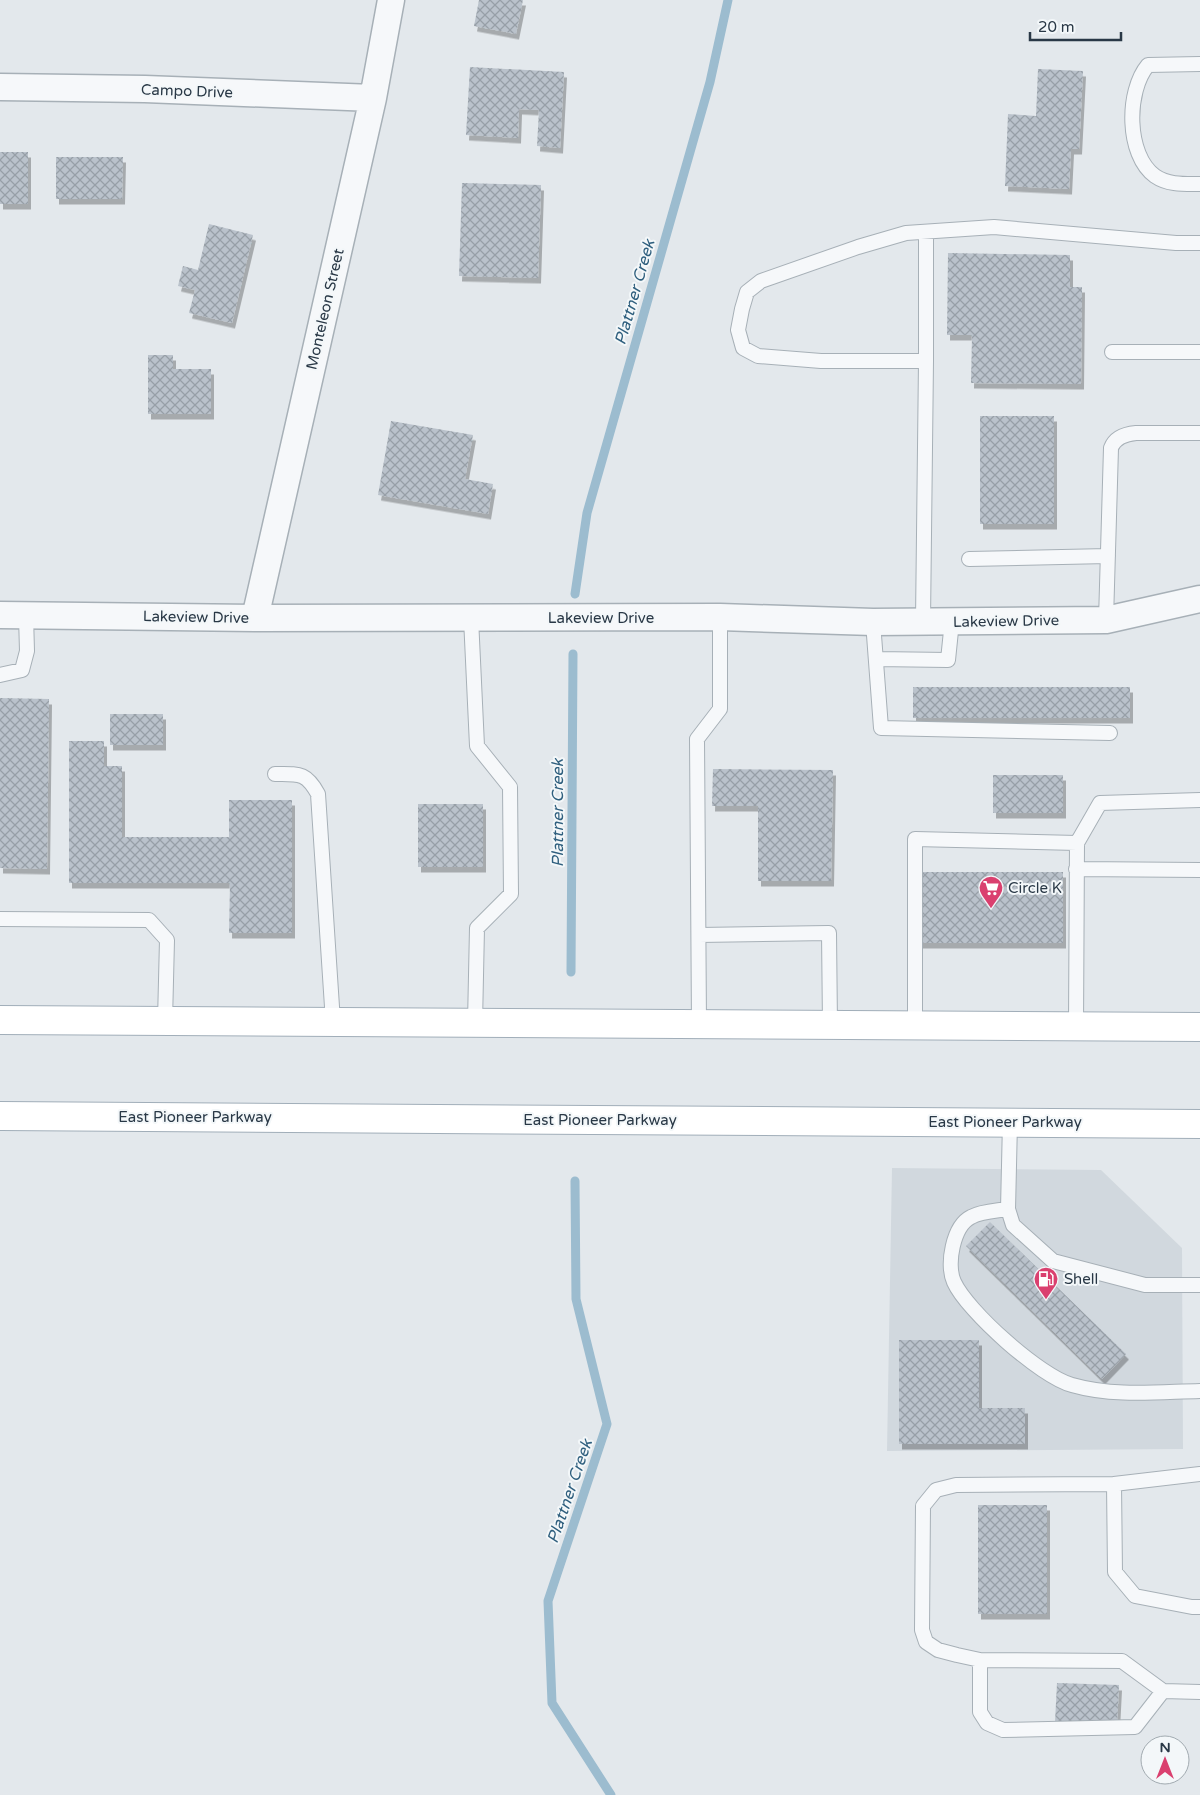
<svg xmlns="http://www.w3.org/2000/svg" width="1200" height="1795" viewBox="0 0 1200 1795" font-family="'Varela Round',sans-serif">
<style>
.built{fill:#d1d8de}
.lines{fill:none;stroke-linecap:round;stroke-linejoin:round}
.stream{stroke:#9cbccf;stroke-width:9}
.building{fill:url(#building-cross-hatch);filter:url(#shadow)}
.lane-casing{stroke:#a7b0b7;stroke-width:16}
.street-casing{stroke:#a7b0b7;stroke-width:29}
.primary-casing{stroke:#a1aeb9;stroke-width:30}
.lane{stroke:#f6f8fa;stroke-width:14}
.street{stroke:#f6f8fa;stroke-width:26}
.primary{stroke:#fff;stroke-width:28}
.labels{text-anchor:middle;stroke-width:4;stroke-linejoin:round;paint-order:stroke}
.street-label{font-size:15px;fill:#293846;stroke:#f3f7f9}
.poi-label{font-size:15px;fill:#293846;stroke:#f3f7f9;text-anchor:start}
.water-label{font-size:16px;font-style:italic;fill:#2f5f7e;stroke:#f3f7f9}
</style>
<defs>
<pattern id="building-cross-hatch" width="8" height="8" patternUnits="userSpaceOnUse" patternTransform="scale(1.25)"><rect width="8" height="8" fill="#bac2cb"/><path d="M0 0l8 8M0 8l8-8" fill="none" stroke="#979fa7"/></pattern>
<filter id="shadow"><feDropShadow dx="3" dy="5.5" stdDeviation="0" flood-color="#0004"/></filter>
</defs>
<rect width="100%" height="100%" fill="#e3e8ec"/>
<path class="built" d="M 892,1168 L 1101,1170 L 1182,1248 L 1183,1449 L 887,1451 Z"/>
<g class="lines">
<path class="stream" d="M 575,594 L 587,513 L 710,82 L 728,0
M 571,972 L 573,654
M 575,1181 L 576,1299 L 607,1424 L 548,1601 L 552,1703 L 611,1795"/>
</g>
<path class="building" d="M 479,0 L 523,0 L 516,34 L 474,26 Z
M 470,67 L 564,72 L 560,148 L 537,146 L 539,110 L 519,109 L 518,138 L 466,135 Z
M 1038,69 L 1083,71 L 1079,149 L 1071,149 L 1069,189 L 1005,186 L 1008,114 L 1036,116 Z
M 0,152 L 28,152 L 28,204 L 0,204 Z
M 56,157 L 123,157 L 122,199 L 56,199 Z
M 462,183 L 541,185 L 538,278 L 459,276 Z
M 209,224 L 253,235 L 232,323 L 189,313 L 195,290 L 178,286 L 183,266 L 198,270 Z
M 948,253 L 1070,255 L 1070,287 L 1082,287 L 1081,384 L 971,383 L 972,335 L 947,335 Z
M 148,355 L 173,355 L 173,369 L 211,369 L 211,414 L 148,414 Z
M 980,416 L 1054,416 L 1054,524 L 980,524 Z
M 391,421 L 473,435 L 465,479 L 493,484 L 488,514 L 378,495 Z
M 913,687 L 1130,687 L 1130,718 L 913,718 Z
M 0,698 L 49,699 L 47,869 L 0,868 Z
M 110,714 L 163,714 L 163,745 L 110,745 Z
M 69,741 L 104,741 L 104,766 L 122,766 L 122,837 L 229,837 L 229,800 L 292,800 L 292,933 L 229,933 L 230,883 L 69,883 Z
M 713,769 L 833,770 L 831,881 L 758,881 L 758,806 L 712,806 Z
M 993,775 L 1063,775 L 1063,813 L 993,813 Z
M 418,804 L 483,804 L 483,867 L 418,867 Z
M 920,872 L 1063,872 L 1063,943 L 920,943 Z
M 990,1222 L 1126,1354 L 1102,1379 L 966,1246 Z
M 899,1340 L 979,1340 L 979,1408 L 1025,1408 L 1025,1444 L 899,1444 Z
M 978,1505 L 1047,1505 L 1047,1614 L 978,1614 Z
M 1057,1683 L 1119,1685 L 1117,1724 L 1055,1722 Z"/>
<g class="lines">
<defs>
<path id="lane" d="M 1200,64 L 1148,65 C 1126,91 1126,155 1155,176 C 1168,185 1184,184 1200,184
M 1112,352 L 1200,352
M 926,361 L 926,232
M 969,559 L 1108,556
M 471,618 L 477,746 L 510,787 L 511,894 L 477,928 L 475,1023
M 1106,620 L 1111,448 C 1115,437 1125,434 1136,433 L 1200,433
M 923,621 L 926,361 L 821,361 L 758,356 L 743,348 L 738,330 L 742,309 L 747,292 L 761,281 L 858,247 L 906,233 L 994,227 L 1176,243 L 1200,243
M 873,622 L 881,728 L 1110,733
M 876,659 L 948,660 L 952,621
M 0,675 L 22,670 L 27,651 L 26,616
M 275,774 C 299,774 306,772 318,794 L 333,1022
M 1077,843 L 1100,803 L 1200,800
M 1076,869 L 1200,870
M 0,919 L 149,920 L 167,940 L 165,1021
M 699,935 L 829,933 L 830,1025
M 699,1024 L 697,739 L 720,709 L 720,617
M 915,1025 L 915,839 L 1077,843 L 1076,1026
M 1010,1122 L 1008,1209 L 1013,1225 L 1053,1261 L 1145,1285 L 1200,1285
M 1008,1209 C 996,1211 982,1211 971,1217 C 953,1226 946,1265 954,1282 C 967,1311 1041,1377 1072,1385 C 1114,1397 1157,1392 1200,1391
M 1200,1474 L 1114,1484 L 1115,1572 L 1135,1596 L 1192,1607 L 1200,1607
M 1114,1484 L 956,1485 L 936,1490 L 923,1506 L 922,1630 L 926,1642 L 938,1650 L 957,1655 L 980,1660 L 1122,1661 L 1163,1691 L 1200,1692
M 980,1660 L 980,1712 L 987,1723 L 1003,1730 L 1135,1727 L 1163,1691"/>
<path id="street" d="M 0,87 L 145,89 L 373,98
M 0,615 L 255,618 L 720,617 L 873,622 L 1106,620 L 1200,599
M 255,618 L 373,98 L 391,0"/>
<path id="primary" d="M 0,1020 L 1200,1027
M 0,1116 L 1200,1124"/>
</defs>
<use href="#lane" class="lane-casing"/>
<use href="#street" class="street-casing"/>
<use href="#primary" class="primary-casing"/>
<use href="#lane" class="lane"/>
<use href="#street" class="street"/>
<use href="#primary" class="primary"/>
</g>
<defs>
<symbol id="supermarket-pin" viewBox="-11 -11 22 30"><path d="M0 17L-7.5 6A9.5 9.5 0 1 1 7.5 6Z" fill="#da406f" stroke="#f3f7f9"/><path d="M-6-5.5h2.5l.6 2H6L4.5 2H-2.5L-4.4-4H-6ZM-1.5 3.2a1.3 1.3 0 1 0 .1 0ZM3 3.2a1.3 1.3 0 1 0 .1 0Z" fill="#fff"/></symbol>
<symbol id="fuel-pin" viewBox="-11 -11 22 30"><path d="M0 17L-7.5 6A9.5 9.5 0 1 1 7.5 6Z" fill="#da406f" stroke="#f3f7f9"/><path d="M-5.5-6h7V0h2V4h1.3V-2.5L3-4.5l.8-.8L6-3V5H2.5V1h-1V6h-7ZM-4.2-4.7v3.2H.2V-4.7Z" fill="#fff"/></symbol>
</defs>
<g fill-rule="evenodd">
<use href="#supermarket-pin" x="977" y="874" width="28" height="38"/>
<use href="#fuel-pin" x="1032" y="1265" width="28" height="38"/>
</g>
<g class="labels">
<g class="street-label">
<text transform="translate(187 91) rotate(2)" y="5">Campo Drive</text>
<text transform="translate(325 309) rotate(-77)" y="5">Monteleon Street</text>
<text transform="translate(196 617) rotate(1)" y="5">Lakeview Drive</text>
<text x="601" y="623">Lakeview Drive</text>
<text transform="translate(1006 621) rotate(-1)" y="5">Lakeview Drive</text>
<text x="195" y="1122">East Pioneer Parkway</text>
<text x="600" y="1125">East Pioneer Parkway</text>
<text x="1005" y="1127">East Pioneer Parkway</text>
</g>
<g class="poi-label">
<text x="1008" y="893">Circle K</text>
<text x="1064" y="1284">Shell</text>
</g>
<g class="water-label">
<text transform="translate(634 292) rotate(-74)" y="6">Plattner Creek</text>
<text transform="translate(557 813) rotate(-90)" y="6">Plattner Creek</text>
<text transform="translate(569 1491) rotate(-71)" y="6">Plattner Creek</text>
</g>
</g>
<g transform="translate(1165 1760)"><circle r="24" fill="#f3f7f9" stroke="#a2abb1"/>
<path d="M0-4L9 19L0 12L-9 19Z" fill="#da406f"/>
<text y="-8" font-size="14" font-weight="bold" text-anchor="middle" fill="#293846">N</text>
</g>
<path d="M1030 32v8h91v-8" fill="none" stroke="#293846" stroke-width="2.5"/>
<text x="1038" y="32" font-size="15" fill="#293846" stroke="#f3f7f9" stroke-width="4" paint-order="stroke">20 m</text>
</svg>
